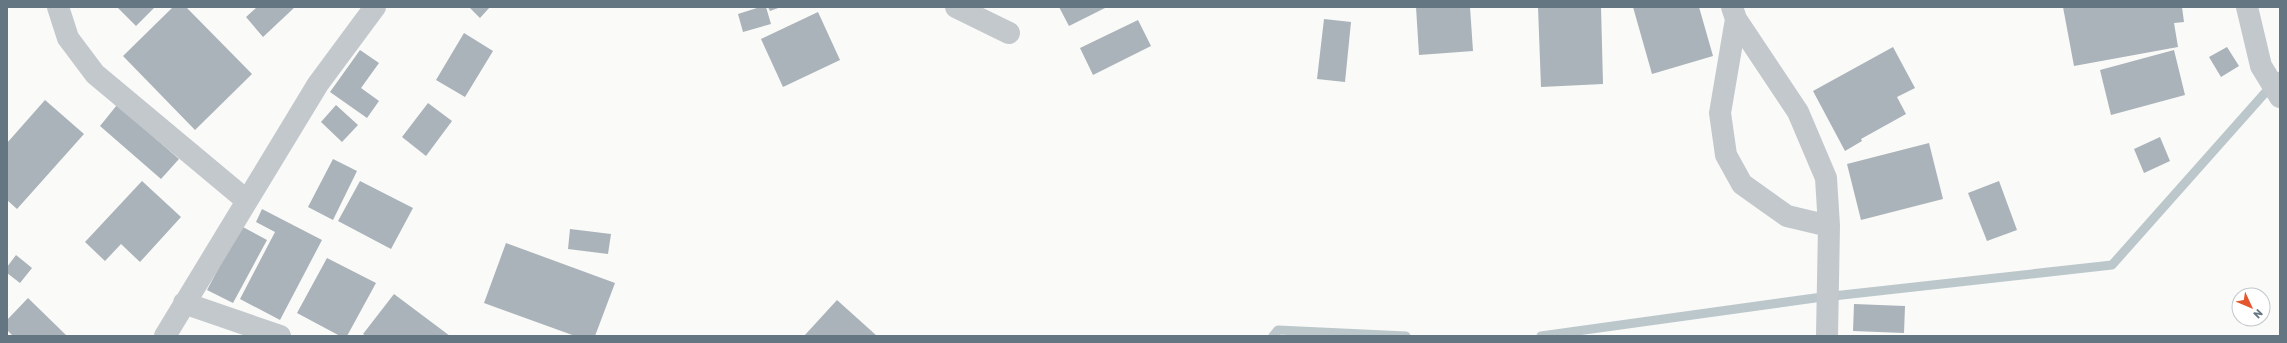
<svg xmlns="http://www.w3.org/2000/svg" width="2287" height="343" viewBox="0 0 2287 343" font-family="Rubik,sans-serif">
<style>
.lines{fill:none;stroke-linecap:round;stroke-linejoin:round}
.stream{stroke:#bbc7cb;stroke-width:9}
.building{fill:#aab3b9}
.street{stroke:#c3c8cc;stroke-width:22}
</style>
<rect width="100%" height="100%" fill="#fafaf8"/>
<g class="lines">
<path class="stream" d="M 1273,336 L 1278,330 L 1406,336
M 1541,336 L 1815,298 L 2112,265 L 2280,76"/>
</g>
<path class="building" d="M 117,7 L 155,7 L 136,26 Z
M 173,7 L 186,7 L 252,74 L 195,130 L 123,56 Z
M 257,7 L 295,7 L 263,37 L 246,17 Z
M 469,7 L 490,7 L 480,18 Z
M 760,7 L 766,7 L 771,24 L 743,32 L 738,14 Z
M 768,7 L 781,7 L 770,11 Z
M 1059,7 L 1107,7 L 1069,26 Z
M 1416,7 L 1470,7 L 1473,51 L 1419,55 Z
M 1538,7 L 1601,7 L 1603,84 L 1541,87 Z
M 1633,7 L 1699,7 L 1713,56 L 1652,74 Z
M 2063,7 L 2182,7 L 2184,22 L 2174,23 L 2178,47 L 2074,66 Z
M 818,12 L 840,60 L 783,87 L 761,39 Z
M 1324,19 L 1351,22 L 1345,82 L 1317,79 Z
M 1138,20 L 1151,46 L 1093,75 L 1080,48 Z
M 464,33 L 493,51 L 465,97 L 436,80 Z
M 1893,47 L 1915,88 L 1897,97 L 1906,114 L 1861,139 L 1862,141 L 1845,151 L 1813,91 Z
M 2227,47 L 2239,66 L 2221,77 L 2209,57 Z
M 360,50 L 379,63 L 361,88 L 379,101 L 367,118 L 330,92 Z
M 2174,50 L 2185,95 L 2111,115 L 2100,70 Z
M 45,100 L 84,134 L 17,209 L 7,200 L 7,143 Z
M 428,103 L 452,121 L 426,156 L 402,137 Z
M 117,105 L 179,159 L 161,179 L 100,126 Z
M 336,105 L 358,125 L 342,142 L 321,122 Z
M 2160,137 L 2170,161 L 2144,173 L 2134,149 Z
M 1929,143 L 1943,199 L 1861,220 L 1847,164 Z
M 333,159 L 357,171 L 333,220 L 308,207 Z
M 142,181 L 181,217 L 140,262 L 121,244 L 105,261 L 85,242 Z
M 360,181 L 413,208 L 391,249 L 338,221 Z
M 1999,181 L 2017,230 L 1987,241 L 1968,193 Z
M 262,209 L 322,240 L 280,320 L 240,299 L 275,232 L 256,222 Z
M 241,226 L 267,240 L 233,303 L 207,290 Z
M 570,229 L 611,234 L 608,254 L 568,249 Z
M 506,243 L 615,283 L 595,336 L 575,336 L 484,303 Z
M 16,255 L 32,268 L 20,283 L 7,273 L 7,267 Z
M 327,258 L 376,283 L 347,336 L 340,336 L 297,313 Z
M 394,294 L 450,336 L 366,336 L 363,334 Z
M 28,298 L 67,336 L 13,336 L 7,330 L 7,320 Z
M 837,300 L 877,336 L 804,336 Z
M 1854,304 L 1905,306 L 1904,333 L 1853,331 Z"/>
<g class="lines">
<path class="street" d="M 58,7 L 68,38 L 95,74 L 246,200
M 956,7 L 1009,33
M 1732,7 L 1736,19 L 1798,112 L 1826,178 L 1829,226 L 1827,336
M 2247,7 L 2261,66 L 2280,97
M 1736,19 L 1720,113 L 1726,155 L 1742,184 L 1763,199 L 1787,216 L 1829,226
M 184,303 L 280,336
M 165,336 L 318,84 L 375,7"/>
</g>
<rect width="2287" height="343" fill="none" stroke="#657683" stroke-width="16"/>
<g transform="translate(2251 307) rotate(134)"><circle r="19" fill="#ffffff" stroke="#c1c8cd"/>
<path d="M0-3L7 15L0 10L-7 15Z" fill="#e4572e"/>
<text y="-6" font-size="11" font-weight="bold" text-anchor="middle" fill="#657683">N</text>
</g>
</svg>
